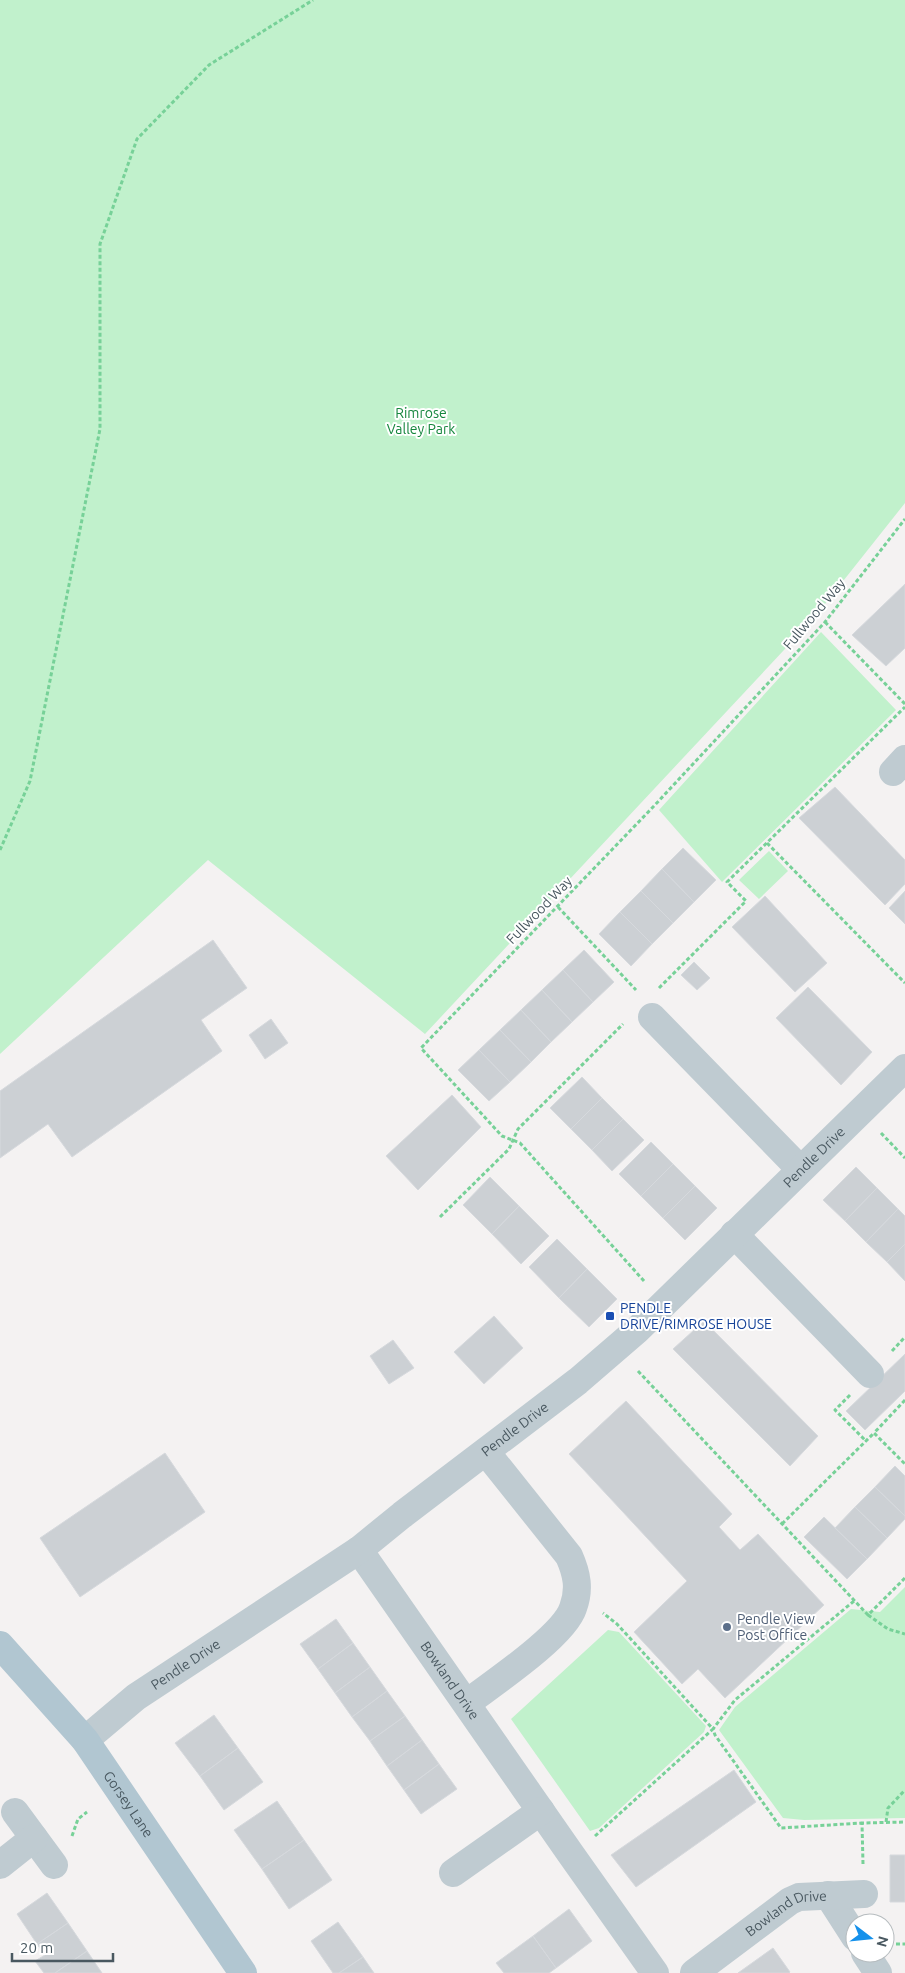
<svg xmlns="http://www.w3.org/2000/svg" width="905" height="1973" viewBox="0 0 905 1973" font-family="Ubuntu,sans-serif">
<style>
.green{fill:#c1f1cc}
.building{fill:#ccd0d4;stroke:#d6d9dd}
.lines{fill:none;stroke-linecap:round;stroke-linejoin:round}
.path{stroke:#77d198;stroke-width:3;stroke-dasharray:4 2.5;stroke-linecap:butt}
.minor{stroke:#bfcbd1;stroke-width:28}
.major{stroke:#b1c6d1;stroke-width:28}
.transit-dot{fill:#1a4fb4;stroke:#fff;stroke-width:2}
.service-dot{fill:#5c6f8a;stroke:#fff;stroke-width:2}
.labels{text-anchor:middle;stroke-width:4;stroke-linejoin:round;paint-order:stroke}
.park-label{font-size:14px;fill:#15863d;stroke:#fff}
.street-label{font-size:14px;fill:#495860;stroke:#fff}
.transit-label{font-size:14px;fill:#164399;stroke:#fff;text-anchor:start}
.service-label{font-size:14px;fill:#4e5e75;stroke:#fff;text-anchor:start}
</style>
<rect width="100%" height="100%" fill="#f4f2f2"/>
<path class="green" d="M 0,0 L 905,0 L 905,503 L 813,619 L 425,1034 L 208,860 L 0,1054 Z
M 821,632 L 896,710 L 722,882 L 659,810 Z
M 769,851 L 788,871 L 759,899 L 739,880 Z
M 905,1587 L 905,1818 L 804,1820 L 783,1818 L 719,1730 L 735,1707 L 851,1609 L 880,1612 Z
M 608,1630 L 619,1632 L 706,1726 L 704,1732 L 599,1828 L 590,1831 L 511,1719 Z"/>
<path class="building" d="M 905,584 L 905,648 L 886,666 L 852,635 Z
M 835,787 L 905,860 L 905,884 L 885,905 L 799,818 Z
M 683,848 L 716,880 L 694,902 L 662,869 Z
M 662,869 L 694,902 L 673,923 L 641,891 Z
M 641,891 L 673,923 L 652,944 L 620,912 Z
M 905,891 L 905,924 L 889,908 Z
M 765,896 L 827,963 L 795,992 L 732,927 Z
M 620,912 L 652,944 L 631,966 L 599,934 Z
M 213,940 L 247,988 L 201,1020 L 222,1051 L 72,1157 L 48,1124 L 0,1158 L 0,1091 Z
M 584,950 L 614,982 L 593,1002 L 563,970 Z
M 694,962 L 710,978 L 697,990 L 681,975 Z
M 563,970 L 593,1002 L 572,1022 L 542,990 Z
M 808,987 L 872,1052 L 841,1085 L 776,1018 Z
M 542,990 L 572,1022 L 551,1042 L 521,1010 Z
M 521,1010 L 551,1042 L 531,1062 L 500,1030 Z
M 271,1019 L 288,1043 L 265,1059 L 249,1035 Z
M 500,1030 L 531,1062 L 510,1082 L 479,1050 Z
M 479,1050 L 510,1082 L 489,1101 L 458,1070 Z
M 582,1077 L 602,1098 L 571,1129 L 550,1108 Z
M 452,1095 L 481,1127 L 418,1190 L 386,1156 Z
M 602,1098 L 623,1119 L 592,1150 L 571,1129 Z
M 623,1119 L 644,1140 L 612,1171 L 592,1150 Z
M 651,1142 L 673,1164 L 641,1196 L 619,1174 Z
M 673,1164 L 695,1186 L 663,1218 L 641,1196 Z
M 856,1167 L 877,1188 L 845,1221 L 823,1200 Z
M 490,1177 L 519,1206 L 492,1234 L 463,1205 Z
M 695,1186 L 717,1208 L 685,1240 L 663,1218 Z
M 877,1188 L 898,1209 L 866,1242 L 845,1221 Z
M 519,1206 L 549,1236 L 521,1264 L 492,1234 Z
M 898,1209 L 905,1216 L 905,1244 L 887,1262 L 866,1242 Z
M 557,1239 L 587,1269 L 559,1298 L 529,1267 Z
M 905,1244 L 905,1281 L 887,1262 Z
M 587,1269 L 617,1299 L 589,1327 L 559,1298 Z
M 494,1316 L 523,1348 L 484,1384 L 454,1352 Z
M 704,1321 L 818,1436 L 790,1466 L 673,1349 Z
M 393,1340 L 414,1368 L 389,1384 L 370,1356 Z
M 905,1354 L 905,1391 L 865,1430 L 846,1411 Z
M 626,1401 L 732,1514 L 719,1527 L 740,1550 L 758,1534 L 824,1605 L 725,1698 L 698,1669 L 682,1684 L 634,1632 L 687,1581 L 569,1454 Z
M 165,1453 L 205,1512 L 80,1597 L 40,1538 Z
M 895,1466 L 905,1476 L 905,1516 L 875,1487 Z
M 875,1487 L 905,1516 L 905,1519 L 887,1538 L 855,1507 Z
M 855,1507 L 887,1538 L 867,1559 L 835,1528 Z
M 824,1517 L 867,1559 L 847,1579 L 804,1537 Z
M 336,1619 L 353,1643 L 318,1669 L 300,1644 Z
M 353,1643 L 370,1667 L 335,1693 L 318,1669 Z
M 370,1667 L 387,1691 L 352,1717 L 335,1693 Z
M 387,1691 L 405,1716 L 370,1741 L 352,1717 Z
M 214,1715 L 238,1748 L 200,1776 L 175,1743 Z
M 405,1716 L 422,1740 L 387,1766 L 370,1741 Z
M 422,1740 L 439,1764 L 404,1790 L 387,1766 Z
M 238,1748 L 263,1782 L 224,1810 L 200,1776 Z
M 439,1764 L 457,1789 L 421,1814 L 404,1790 Z
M 734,1770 L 756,1802 L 636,1887 L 611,1855 Z
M 277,1801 L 304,1840 L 262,1869 L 234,1830 Z
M 304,1840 L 332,1880 L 289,1909 L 262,1869 Z
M 890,1855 L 905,1855 L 905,1902 L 890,1902 Z
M 47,1893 L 68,1923 L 37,1944 L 17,1914 Z
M 569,1909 L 592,1941 L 556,1968 L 533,1936 Z
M 338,1922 L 363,1957 L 339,1973 L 333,1973 L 311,1941 Z
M 68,1923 L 87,1951 L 55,1973 L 44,1973 L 35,1961 L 45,1955 L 37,1944 Z
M 533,1936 L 556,1968 L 549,1973 L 504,1973 L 496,1963 Z
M 773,1948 L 790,1972 L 789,1973 L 738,1973 Z
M 87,1951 L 102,1973 L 55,1973 Z
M 363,1957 L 374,1973 L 339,1973 Z"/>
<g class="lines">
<path class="path" d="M 825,622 L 905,704
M 767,843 L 905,983
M 0,850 L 30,781 L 100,429 L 100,244 L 137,139 L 209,65 L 313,0
M 558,907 L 636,990
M 659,988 L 746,901 L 727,882 L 905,707
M 881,1133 L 905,1158
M 440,1217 L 509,1149 L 518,1129 L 623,1024
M 644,1281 L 520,1143 L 502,1136 L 421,1048 L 654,806 L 825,622 L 905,519
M 892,1351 L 905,1337
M 638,1371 L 868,1615 L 905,1578
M 850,1395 L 835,1410 L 866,1441
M 905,1400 L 874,1433 L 905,1464
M 782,1524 L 874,1433
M 854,1601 L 735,1700 L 713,1729 L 715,1735 L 781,1828 L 862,1823
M 868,1615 L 888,1629 L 905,1634
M 886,1822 L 888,1808 L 905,1790
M 72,1836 L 78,1819 L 87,1812
M 595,1836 L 713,1729 L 617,1624 L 603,1613
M 863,1864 L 862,1823 L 905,1822
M 896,1944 L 905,1944"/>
<g class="minor">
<path d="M 893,772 L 905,759"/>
<path d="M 652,1017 L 800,1169"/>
<path d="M 734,1234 L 870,1374"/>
<path id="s1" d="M 359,1550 L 570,1853 L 655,1973"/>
<path d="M 467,1703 C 492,1684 564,1636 573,1608 C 580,1589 577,1574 569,1556 L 486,1452"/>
<path id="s2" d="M 85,1740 L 136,1697 L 359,1550 L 402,1515 L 578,1381 L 636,1331 L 905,1068"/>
<path d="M 15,1812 L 54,1865"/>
<path d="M 0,1865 L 34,1838"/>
<path d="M 453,1873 L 541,1811"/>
<path d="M 828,1895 L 855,1937"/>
<path d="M 865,1953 L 878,1973"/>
<path id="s3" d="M 694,1973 L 790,1901 L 799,1897 L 864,1894"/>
</g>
<path class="major" id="s4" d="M 0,1645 L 85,1740 L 243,1973"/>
</g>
<rect class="transit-dot" x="605" y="1311" width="10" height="10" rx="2.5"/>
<circle class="service-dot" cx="727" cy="1627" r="5"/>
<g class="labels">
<g class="park-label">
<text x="421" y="418">Rimrose<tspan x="421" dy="16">Valley Park</tspan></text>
</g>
<g class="street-label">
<text transform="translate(814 614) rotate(-50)" y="5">Fullwood Way</text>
<text transform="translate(539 910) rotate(-46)" y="5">Fullwood Way</text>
<text dy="5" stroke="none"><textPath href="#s2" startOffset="936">Pendle Drive</textPath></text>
<text dy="5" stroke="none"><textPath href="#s2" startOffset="531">Pendle Drive</textPath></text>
<text dy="5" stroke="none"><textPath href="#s2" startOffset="126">Pendle Drive</textPath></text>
<text dy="5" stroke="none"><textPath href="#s1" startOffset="159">Bowland Drive</textPath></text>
<text dy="5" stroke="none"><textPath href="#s4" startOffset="205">Gorsey Lane</textPath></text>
<text dy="5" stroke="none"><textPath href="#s3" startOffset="112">Bowland Drive</textPath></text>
</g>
<g class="transit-label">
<text x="620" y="1313">PENDLE<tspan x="620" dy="16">DRIVE/RIMROSE HOUSE</tspan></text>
</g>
<g class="service-label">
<text x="737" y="1624">Pendle View<tspan x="737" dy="16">Post Office</tspan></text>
</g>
</g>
<g transform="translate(870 1938) rotate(106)"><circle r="24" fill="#ffffff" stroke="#b6bcbf"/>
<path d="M0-4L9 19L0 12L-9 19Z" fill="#1591eb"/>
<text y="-8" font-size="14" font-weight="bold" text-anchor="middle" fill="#495860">N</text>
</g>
<path d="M12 1953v8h101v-8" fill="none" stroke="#495860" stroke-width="2.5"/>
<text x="20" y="1953" font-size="15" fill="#495860" stroke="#ffffff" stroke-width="4" paint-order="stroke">20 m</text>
</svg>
